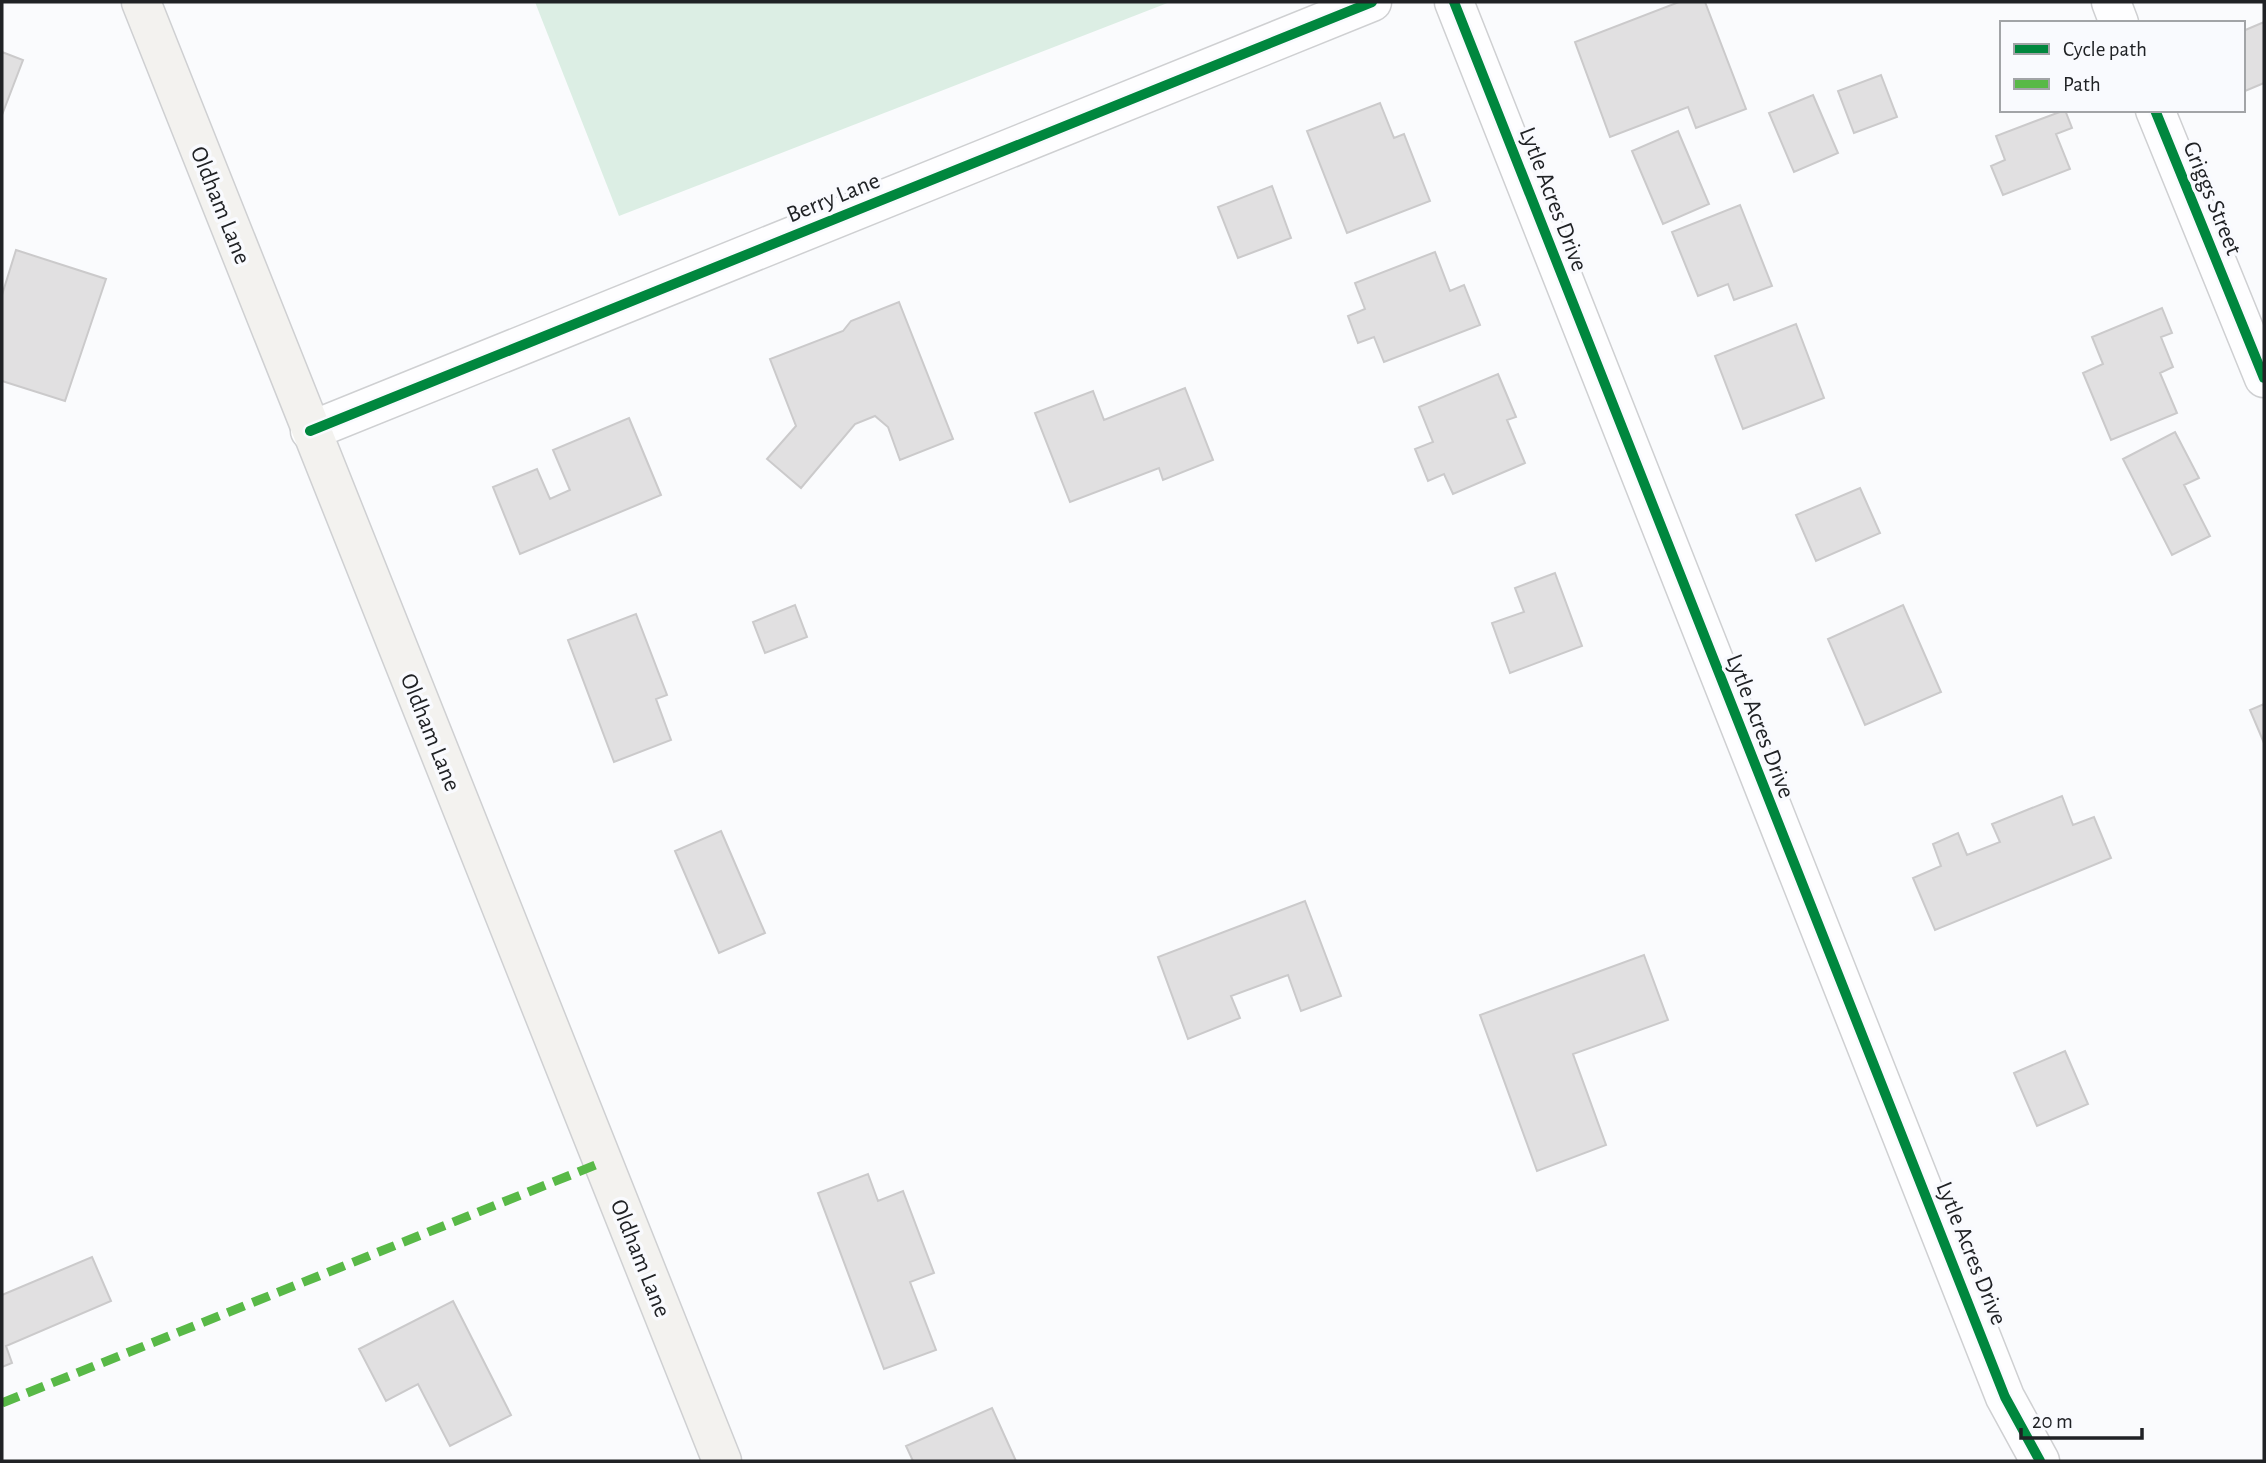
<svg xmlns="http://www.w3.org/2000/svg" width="2266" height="1463" viewBox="0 0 2266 1463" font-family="'Alegreya Sans',sans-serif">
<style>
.green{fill:#dceee4}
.building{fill:#e1e0e1;stroke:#cbcacb;stroke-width:2}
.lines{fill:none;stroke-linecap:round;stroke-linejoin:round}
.minor-casing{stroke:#cfd0d2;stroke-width:41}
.tertiary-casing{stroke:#cfd0d2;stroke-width:41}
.secondary-casing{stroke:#cfd0d2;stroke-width:41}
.minor{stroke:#fefeff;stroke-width:38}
.tertiary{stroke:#fefeff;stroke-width:38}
.secondary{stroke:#f3f2ef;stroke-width:38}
.quiet{stroke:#58b947;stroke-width:9;stroke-dasharray:18 9;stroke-linecap:butt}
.cycleway-casing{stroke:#f9fafe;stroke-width:15}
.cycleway{stroke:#00873e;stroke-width:10}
.labels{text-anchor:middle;stroke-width:7;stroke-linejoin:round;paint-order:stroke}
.street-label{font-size:24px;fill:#202225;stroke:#f9fafe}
</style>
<rect width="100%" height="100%" fill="#fafbfd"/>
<path class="green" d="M 535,2 L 1170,2 L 619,216 Z"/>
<path class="building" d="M 1679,2 L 1705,2 L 1746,109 L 1696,128 L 1688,107 L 1610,137 L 1575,42 Z
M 2264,22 L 2264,83 L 2245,91 L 2243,31 Z
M 2,52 L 23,60 L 2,115 Z
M 1881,75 L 1897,117 L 1854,133 L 1838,91 Z
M 1813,95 L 1838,153 L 1794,172 L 1769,113 Z
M 1380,103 L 1394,138 L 1404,134 L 1430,201 L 1347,233 L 1307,131 Z
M 2065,110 L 2072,128 L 2056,134 L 2070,169 L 2003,195 L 1991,166 L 2005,160 L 1996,136 Z
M 1678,131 L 1709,204 L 1663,224 L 1632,151 Z
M 1272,186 L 1291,238 L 1238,258 L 1218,207 Z
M 1740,205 L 1772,286 L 1734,300 L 1728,284 L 1698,296 L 1672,232 Z
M 16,250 L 106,279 L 65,401 L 2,381 L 2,295 Z
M 1435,252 L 1450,291 L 1464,285 L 1480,325 L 1384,362 L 1374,337 L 1358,343 L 1348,316 L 1365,309 L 1355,283 Z
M 899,302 L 953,439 L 900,460 L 888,427 L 875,416 L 855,424 L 801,488 L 767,459 L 796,426 L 770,359 L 843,331 L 851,321 Z
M 2162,308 L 2172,333 L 2161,337 L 2173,367 L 2160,373 L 2177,413 L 2111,440 L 2083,373 L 2103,364 L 2092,337 Z
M 1796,324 L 1824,398 L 1743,429 L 1715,356 Z
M 1498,374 L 1516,417 L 1507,420 L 1525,463 L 1453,494 L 1444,474 L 1428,481 L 1415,449 L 1433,442 L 1419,407 Z
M 1185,388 L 1213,460 L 1163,480 L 1159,468 L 1070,502 L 1035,413 L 1093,391 L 1104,420 Z
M 629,418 L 661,495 L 520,554 L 493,487 L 537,469 L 550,499 L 570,490 L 553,450 Z
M 2175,432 L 2199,478 L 2184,485 L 2210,536 L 2172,555 L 2123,459 Z
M 1860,488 L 1880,533 L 1816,561 L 1796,515 Z
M 1555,573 L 1582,646 L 1510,673 L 1492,623 L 1524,612 L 1515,588 Z
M 795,605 L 807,637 L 765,653 L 753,622 Z
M 1903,605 L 1941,692 L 1865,725 L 1828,639 Z
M 636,614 L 667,695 L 656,699 L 671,740 L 614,762 L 568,640 Z
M 2264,704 L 2264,743 L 2250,710 Z
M 2062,796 L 2073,825 L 2094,817 L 2111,858 L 1935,930 L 1913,878 L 1941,866 L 1933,844 L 1958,833 L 1967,855 L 2000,842 L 1992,824 Z
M 721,831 L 765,933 L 719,953 L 675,851 Z
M 1305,901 L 1341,996 L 1301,1011 L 1288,975 L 1231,996 L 1240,1018 L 1188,1039 L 1158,957 Z
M 1644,955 L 1668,1020 L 1573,1054 L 1606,1145 L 1537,1171 L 1480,1015 Z
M 2065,1051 L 2088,1104 L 2037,1126 L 2014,1073 Z
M 868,1174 L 878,1201 L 903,1191 L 934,1273 L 910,1282 L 936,1350 L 884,1369 L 818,1193 Z
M 92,1257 L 111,1301 L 6,1346 L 12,1363 L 2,1367 L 2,1295 Z
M 453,1301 L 511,1415 L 450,1446 L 418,1384 L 386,1401 L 359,1349 Z
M 992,1408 L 1016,1461 L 913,1461 L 906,1446 Z"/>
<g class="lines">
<defs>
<path id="minor" d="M 1454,2 L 2005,1397 L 2040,1461
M 2111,2 L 2119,23
M 2155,110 L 2264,378"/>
<path id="tertiary" d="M 310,431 L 1372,2"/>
<path id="secondary" d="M 141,2 L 722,1461"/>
</defs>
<use href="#minor" class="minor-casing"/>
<use href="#tertiary" class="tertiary-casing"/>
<use href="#secondary" class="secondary-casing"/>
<use href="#minor" class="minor"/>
<use href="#tertiary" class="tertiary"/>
<use href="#secondary" class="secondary"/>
<path class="quiet" d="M 2,1403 L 603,1162"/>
<defs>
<path id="cycleway" d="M 1454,2 L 2005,1397 L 2040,1461
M 2155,110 L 2264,378
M 310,431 L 1372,2"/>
</defs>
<use href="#cycleway" class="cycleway-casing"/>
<use href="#cycleway" class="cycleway"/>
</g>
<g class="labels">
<g class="street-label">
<text transform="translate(833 197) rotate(-22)" y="8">Berry Lane</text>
<text transform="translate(2213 198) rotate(68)" y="8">Griggs Street</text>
<text transform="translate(1554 199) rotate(69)" y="8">Lytle Acres Drive</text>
<text transform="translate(221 205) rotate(68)" y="8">Oldham Lane</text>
<text transform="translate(1761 726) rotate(69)" y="8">Lytle Acres Drive</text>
<text transform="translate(431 732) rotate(68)" y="8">Oldham Lane</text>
<text transform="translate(1972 1253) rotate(68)" y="8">Lytle Acres Drive</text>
<text transform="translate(641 1258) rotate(68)" y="8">Oldham Lane</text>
</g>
</g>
<rect width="2266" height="1463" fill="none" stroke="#202225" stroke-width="7"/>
<rect x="2000" y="21" width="245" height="91" fill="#f9fafe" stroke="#a2a4a7" stroke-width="2"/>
<rect x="2014" y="44" width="35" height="10" fill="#00873e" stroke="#a2a4a7" stroke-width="2"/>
<text x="2063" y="56" font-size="21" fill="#202225">Cycle path</text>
<rect x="2014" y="79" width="35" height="10" fill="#58b947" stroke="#a2a4a7" stroke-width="2"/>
<text x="2063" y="91" font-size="21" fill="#202225">Path</text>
<path d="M2021 1428v10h121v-10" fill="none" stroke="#202225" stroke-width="3.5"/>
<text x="2032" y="1428" font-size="21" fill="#202225" stroke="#f9fafe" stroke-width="5" paint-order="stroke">20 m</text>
</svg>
